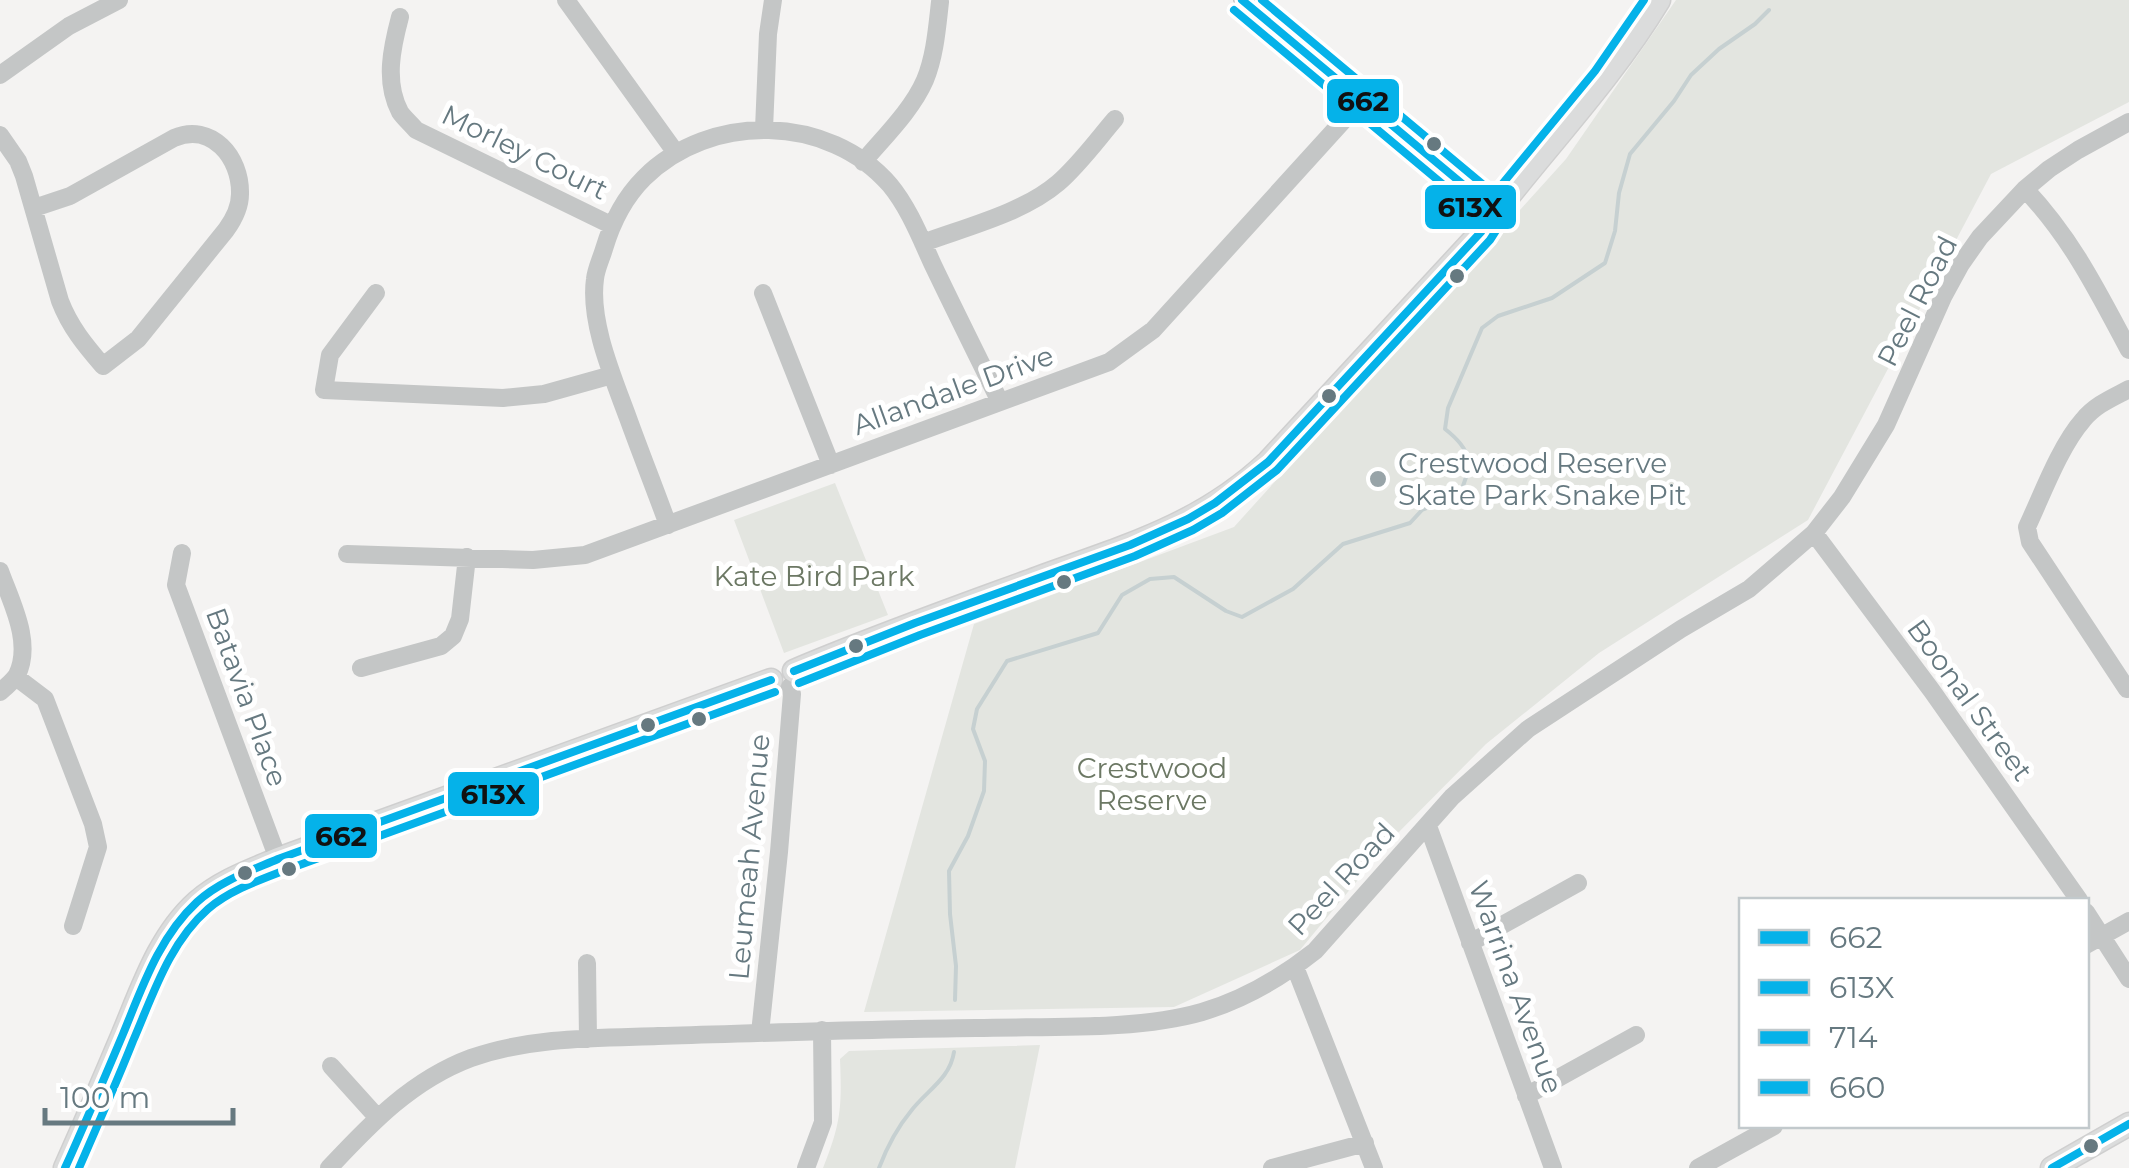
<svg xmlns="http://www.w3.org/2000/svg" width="2129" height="1168" viewBox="0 0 2129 1168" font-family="Montserrat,sans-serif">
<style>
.green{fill:#e3e5e0}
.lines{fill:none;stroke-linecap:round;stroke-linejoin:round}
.stream{stroke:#c6d0d1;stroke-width:4}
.major-casing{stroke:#cfcfcf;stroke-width:25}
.minor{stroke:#c4c6c6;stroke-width:18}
.major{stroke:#dbdcdc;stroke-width:22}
.bus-1-casing{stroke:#fff;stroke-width:15}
.bus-2-casing{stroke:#fff;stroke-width:15}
.bus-3-casing{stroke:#fff;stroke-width:15}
.bus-4-casing{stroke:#fff;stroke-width:15}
.bus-1{stroke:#05b2e9;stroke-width:8}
.bus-2{stroke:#05b2e9;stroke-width:8}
.bus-3{stroke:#05b2e9;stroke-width:8}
.bus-4{stroke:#05b2e9;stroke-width:8}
.bus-dot{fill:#667980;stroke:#fff;stroke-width:4}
.poi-dot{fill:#98a4a8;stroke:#fff;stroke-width:4}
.labels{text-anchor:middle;stroke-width:10;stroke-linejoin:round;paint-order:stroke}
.street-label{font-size:28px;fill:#667980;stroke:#fff}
.poi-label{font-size:28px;fill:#667980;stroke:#fff;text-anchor:start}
.park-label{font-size:28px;fill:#6c7864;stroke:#fff}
.line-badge{stroke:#fff;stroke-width:4}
.pale-badge-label{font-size:28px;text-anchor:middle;font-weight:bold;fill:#111}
</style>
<rect width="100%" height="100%" fill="#f4f3f2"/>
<path class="green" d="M 1676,0 L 2129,0 L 2129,102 L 1991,174 L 1808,520 L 1599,653 L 1486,744 L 1390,841 L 1300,950 L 1174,1007 L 864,1012 L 974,624 L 1234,527 L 1566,159 Z
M 835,483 L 888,615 L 784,653 L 734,520 Z
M 1040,1045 L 1015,1168 L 823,1168 C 841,1123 842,1107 840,1059 L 849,1051 Z"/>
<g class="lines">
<path class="stream" d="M 955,1000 L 956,966 L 950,914 L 949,871 L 968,836 L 984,791 L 985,761 L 973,729 L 977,709 L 1007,661 L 1098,633 L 1122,595 L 1150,579 L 1174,577 L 1226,611 L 1242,617 L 1293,589 L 1343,544 L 1410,523 L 1422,510 L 1459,495 C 1474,464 1472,450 1445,429 L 1448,408 L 1482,328 L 1498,316 L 1552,298 L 1605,263 L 1615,231 L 1619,193 L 1630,154 L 1674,101 L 1691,75 L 1719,49 L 1755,24 L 1769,10
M 879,1168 C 887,1147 896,1129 911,1111 C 926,1091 950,1079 954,1052"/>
<defs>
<path id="major" d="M 1504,202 C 1557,135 1615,73 1659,0
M 794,671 C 874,637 956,608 1038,578 C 1123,547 1200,526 1268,462 L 1481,232 L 1486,223
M 65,1168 C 85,1123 104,1079 123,1034 C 142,989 159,936 197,902 C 221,881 250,871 278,859 L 771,680
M 2052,1168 L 2129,1124"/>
</defs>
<use href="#major" class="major-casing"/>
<path class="minor" d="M 566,0 L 676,153
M 1242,0 L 1484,202
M 400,17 C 392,47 384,82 400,112 C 404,118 411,124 416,130 L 611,225
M 0,75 L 69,26 L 119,0
M 764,129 L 768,34 L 773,0
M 0,135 L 18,161 L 24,176 L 60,301 C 70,327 85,345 103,366 L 138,339 L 226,230 C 234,219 240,207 240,194 C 241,157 211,122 174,138 L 70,196 L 34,208
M 863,162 C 884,137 912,110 925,80 C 935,56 937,28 940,2
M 2025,189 C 2072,239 2097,290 2129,350
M 923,243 C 966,227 1023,213 1058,183 C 1079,165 1097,140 1115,119
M 376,293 L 330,355 L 324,390 L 503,398 L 544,394 L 612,375
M 763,293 L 831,465
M 668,525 C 655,489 641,454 628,418 C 613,377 589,322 595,279 C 596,269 601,259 604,249 C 612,222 624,198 644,178 C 710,112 829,114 890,185 C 909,208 921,239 933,265 C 955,311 978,357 1000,402
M 1814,533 L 1932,691 L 2079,900
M 182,553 L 176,585 L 278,859
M 347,554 L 533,560 L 585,555 L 1109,362 L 1153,330 L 1362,100
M 0,571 C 11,602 33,642 17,675 C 13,681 6,687 0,692
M 361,668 L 441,646 L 453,636 L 460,619 L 467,557
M 16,677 L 45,699 L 93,824 L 98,847 L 73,926
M 2127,689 L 2030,542 L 2027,527 C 2042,495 2060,446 2083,420 C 2095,405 2112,398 2129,389
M 1428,826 L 1553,1168
M 2086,912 L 2129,979
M 1470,943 L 1578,883
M 2086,945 L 2129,921
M 587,963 L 588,1039
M 1295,967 L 1374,1168
M 760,1033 L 779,852 L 792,694 L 790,687
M 331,1066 L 377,1117
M 1526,1096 L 1636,1035
M 329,1168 C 371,1123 412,1080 471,1058 C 531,1037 596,1038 658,1036 C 764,1033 870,1029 976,1028 C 1046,1026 1136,1031 1202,1012 C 1242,1000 1282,977 1315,951 L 1452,797 L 1528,729 L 1681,629 L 1749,589 L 1814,533 L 1842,497 L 1886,425 L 1943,297 L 1961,264 L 1980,237 L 2025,189 L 2049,169 L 2078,150 L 2129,122
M 806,1168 L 823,1122 L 822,1030
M 1272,1168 L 1365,1143
M 1698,1168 L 1774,1126"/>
<use href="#major" class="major"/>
<defs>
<path id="bus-1" d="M 1242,0 L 1484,202
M 794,671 L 915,623 L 1130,545 L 1188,519 L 1215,503 L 1268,462 L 1481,232 L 1486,223
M 65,1168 C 85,1124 104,1079 123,1034 C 142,988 159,937 197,902 C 220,881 250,871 278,859 L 771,680"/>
<path id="bus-2" d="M 1234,10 L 1476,212
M 799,683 L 920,635 L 1135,556 L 1193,530 L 1222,513 L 1277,470 L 1490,240 L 1497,229
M 79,1168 C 97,1126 116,1084 133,1041 C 153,995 169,943 208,909 C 229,891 257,881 283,871 L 775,692"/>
<path id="bus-3" d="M 1262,0 L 1492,192
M 1494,194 L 1595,71 L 1644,0"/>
<path id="bus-4" d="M 2052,1168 L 2129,1124"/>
</defs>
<use href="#bus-1" class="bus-1-casing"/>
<use href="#bus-2" class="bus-2-casing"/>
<use href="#bus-3" class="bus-3-casing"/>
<use href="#bus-4" class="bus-4-casing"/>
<use href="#bus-1" class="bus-1"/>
<use href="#bus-2" class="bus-2"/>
<use href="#bus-3" class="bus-3"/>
<use href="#bus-4" class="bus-4"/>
</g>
<g class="bus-dot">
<circle cx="1434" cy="144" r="9"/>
<circle cx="1457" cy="276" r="9"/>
<circle cx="1329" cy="396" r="9"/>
<circle cx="1064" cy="582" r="9"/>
<circle cx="856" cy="646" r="9"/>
<circle cx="699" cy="719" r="9"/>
<circle cx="648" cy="725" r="9"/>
<circle cx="289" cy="869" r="9"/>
<circle cx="245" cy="873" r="9"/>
<circle cx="2091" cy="1146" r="9"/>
</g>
<circle class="poi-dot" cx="1378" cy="479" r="10"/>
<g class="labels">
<g class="street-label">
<text transform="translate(525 152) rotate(26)" y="10">Morley Court</text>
<text transform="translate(1917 301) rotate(-63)" y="10">Peel Road</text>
<text transform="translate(953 390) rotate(-20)" y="10">Allandale Drive</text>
<text transform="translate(247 697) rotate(70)" y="10">Batavia Place</text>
<text transform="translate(1970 700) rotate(54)" y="10">Boonal Street</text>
<text transform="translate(749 857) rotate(-85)" y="10">Leumeah Avenue</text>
<text transform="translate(1341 879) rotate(-47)" y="10">Peel Road</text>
<text transform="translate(1516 987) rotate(70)" y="10">Warrina Avenue</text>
</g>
<g class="poi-label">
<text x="1398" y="473">Crestwood Reserve<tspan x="1398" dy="32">Skate Park Snake Pit</tspan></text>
</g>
<g class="park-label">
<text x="814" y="586">Kate Bird Park</text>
<text x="1152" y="778">Crestwood<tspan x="1152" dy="32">Reserve</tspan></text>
</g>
</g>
<g class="line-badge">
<rect x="1325" y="77" width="76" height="48" rx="10" fill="#05b2e9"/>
<rect x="1423" y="183" width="95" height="48" rx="10" fill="#05b2e9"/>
<rect x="446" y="770" width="95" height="48" rx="10" fill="#05b2e9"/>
<rect x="303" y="812" width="76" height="48" rx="10" fill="#05b2e9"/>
</g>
<g class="pale-badge-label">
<text x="1363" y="111">662</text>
<text x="1470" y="217">613X</text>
<text x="493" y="804">613X</text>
<text x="341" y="846">662</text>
</g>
<rect x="1739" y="898" width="350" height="230" fill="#ffffff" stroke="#c2c9cc" stroke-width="2.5"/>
<rect x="1759" y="930" width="50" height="15" fill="#05b2e9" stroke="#c2c9cc" stroke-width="2.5"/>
<text x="1829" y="948" font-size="30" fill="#667980">662</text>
<rect x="1759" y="980" width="50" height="15" fill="#05b2e9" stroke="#c2c9cc" stroke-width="2.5"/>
<text x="1829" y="998" font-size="30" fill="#667980">613X</text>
<rect x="1759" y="1030" width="50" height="15" fill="#05b2e9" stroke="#c2c9cc" stroke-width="2.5"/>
<text x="1829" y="1048" font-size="30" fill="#667980">714</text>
<rect x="1759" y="1080" width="50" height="15" fill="#05b2e9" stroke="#c2c9cc" stroke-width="2.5"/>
<text x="1829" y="1098" font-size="30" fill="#667980">660</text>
<path d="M45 1108v15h188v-15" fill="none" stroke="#667980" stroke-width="5"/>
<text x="60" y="1108" font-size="30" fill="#667980" stroke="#ffffff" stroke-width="8" paint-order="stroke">100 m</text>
</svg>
